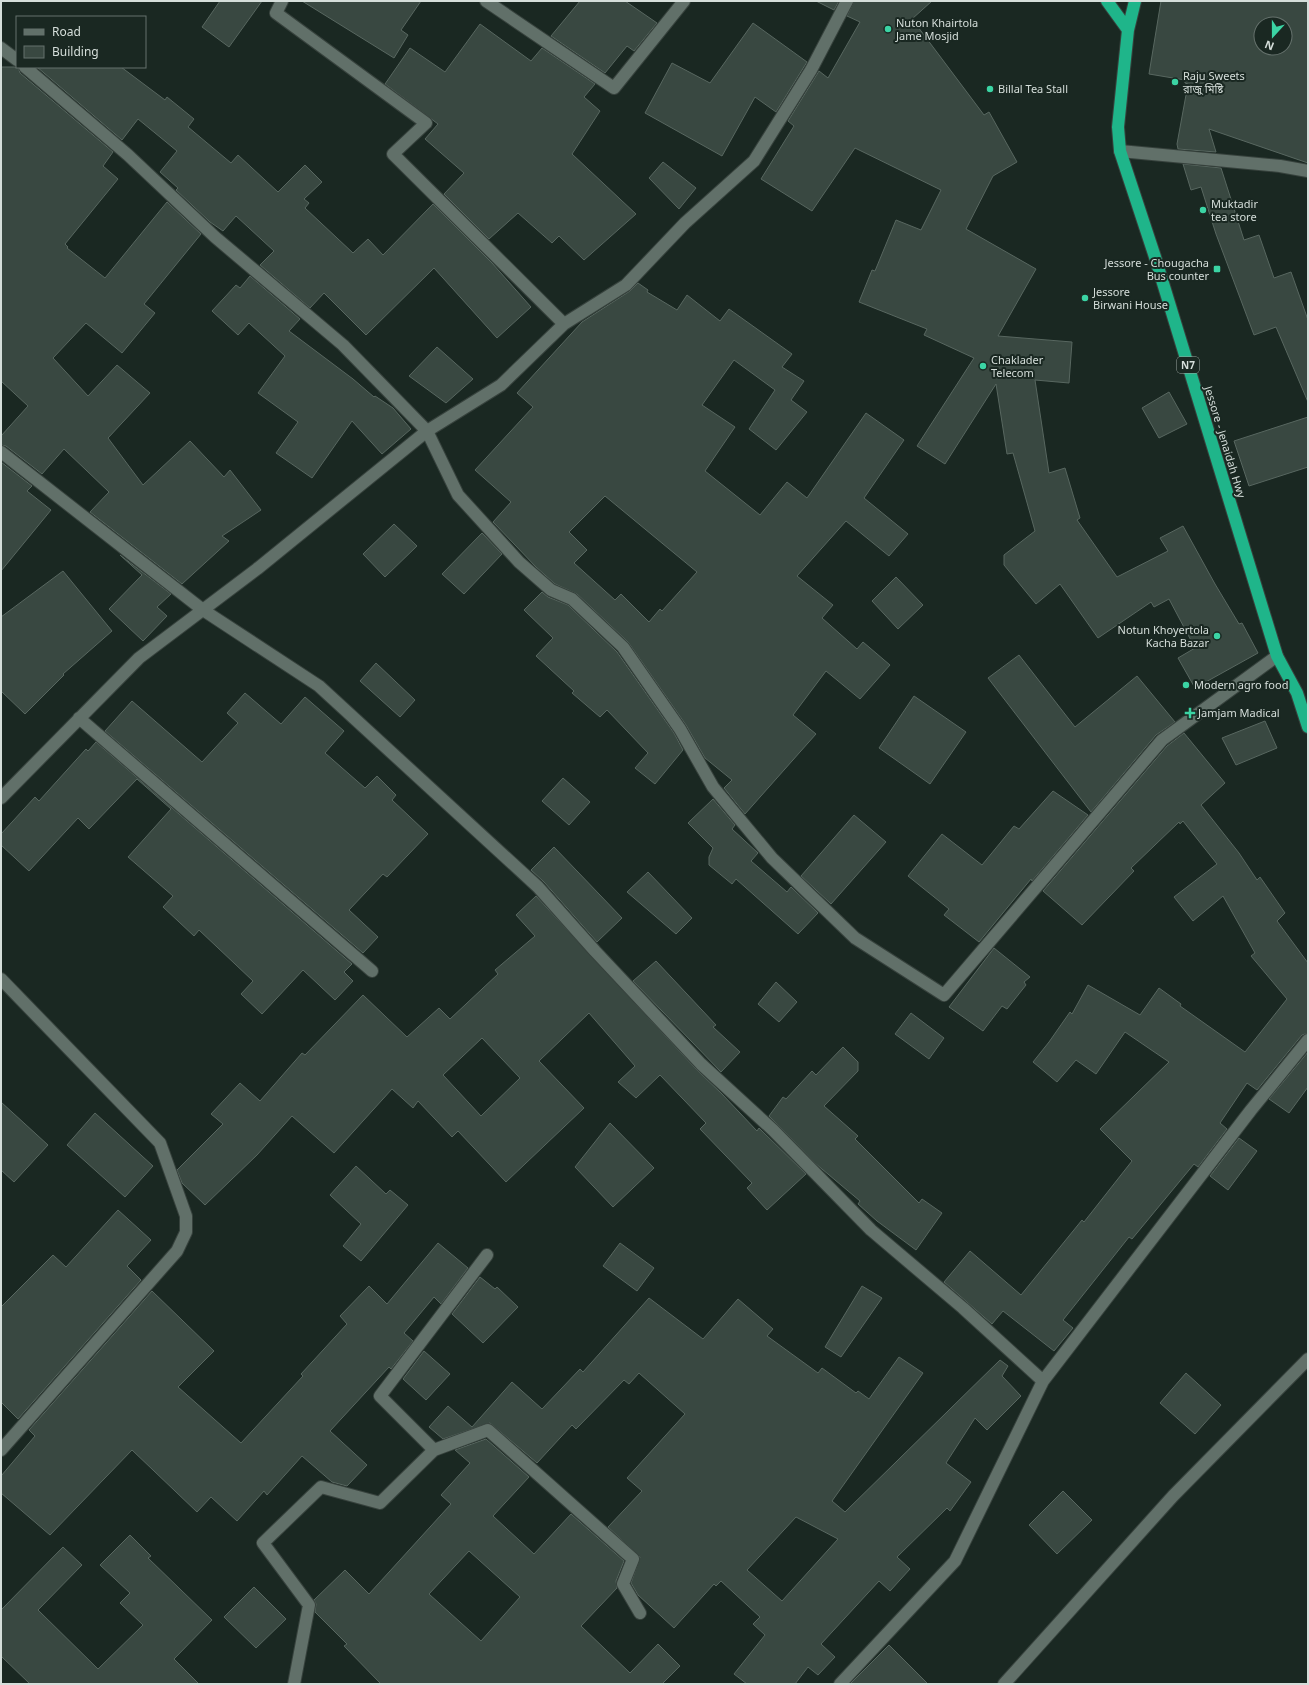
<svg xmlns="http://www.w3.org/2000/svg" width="1309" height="1685" viewBox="0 0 1309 1685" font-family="'Noto Sans','Noto Sans Bengali',sans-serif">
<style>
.building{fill:#394841;stroke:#586760;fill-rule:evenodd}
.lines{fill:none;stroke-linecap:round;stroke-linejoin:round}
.street-casing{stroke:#37423d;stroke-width:14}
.highway-casing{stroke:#37423d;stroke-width:14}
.street{stroke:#617069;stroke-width:12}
.highway{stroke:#1fb58a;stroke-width:12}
.poi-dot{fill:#3bd4a4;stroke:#1a2822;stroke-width:1.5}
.labels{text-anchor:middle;stroke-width:4;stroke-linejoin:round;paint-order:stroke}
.shield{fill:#1a2822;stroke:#9da7a3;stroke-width:1}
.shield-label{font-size:10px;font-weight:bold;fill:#d5deda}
.poi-label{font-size:11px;fill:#d5deda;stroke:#1a2822;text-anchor:start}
.street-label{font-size:11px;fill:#d5deda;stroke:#1a2822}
</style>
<rect width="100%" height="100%" fill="#1a2822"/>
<path class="building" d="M 220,1 L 262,1 L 229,47 L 202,27 Z
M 302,1 L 421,1 L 401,30 L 408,35 L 394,58 Z
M 580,1 L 625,1 L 657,23 L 634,51 L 627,46 L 605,73 L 551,36 Z
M 816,1 L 839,1 L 834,10 Z
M 854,1 L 932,1 L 912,19 L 984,115 L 989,112 L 1017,162 L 993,176 L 966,229 L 1036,269 L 998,336 L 1072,342 L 1069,383 L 1035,380 L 1049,473 L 1065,468 L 1080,518 L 1077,520 L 1117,577 L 1168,551 L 1160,538 L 1183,526 L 1215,584 L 1239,624 L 1242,623 L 1258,653 L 1195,688 L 1178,658 L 1195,648 L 1169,599 L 1154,607 L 1151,602 L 1098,638 L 1060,584 L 1036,604 L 1004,565 L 1004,555 L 1035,531 L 1013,453 L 1007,454 L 996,384 L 945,464 L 917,446 L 974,358 L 924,335 L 927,329 L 859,302 L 872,270 L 875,271 L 896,220 L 921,230 L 941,190 L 855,148 L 812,211 L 761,179 L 794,126 L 788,121 L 819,71 L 828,78 L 860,22 L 847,16 Z
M 1161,1 L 1308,1 L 1308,163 L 1209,129 L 1216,152 L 1178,149 L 1177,144 L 1188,84 L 1185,83 L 1185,80 L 1149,74 ZM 1261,24 L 1285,24 L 1285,48 L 1261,48 Z
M 753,23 L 807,62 L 776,112 L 755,97 L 722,156 L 645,113 L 672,63 L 710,83 Z
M 480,24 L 531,61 L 542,48 L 595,84 L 584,97 L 600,111 L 572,154 L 636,214 L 584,260 L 559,236 L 552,243 L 518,213 L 489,239 L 444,194 L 464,173 L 425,139 L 438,124 L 385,84 L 410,48 L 445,72 Z
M 1,67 L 18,67 L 20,73 L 113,152 L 103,166 L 118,179 L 65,244 L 68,247 L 67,248 L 105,278 L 167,202 L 201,234 L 144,304 L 155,313 L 122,353 L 86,323 L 53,358 L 88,396 L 117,365 L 150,393 L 108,438 L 143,485 L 190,441 L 224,477 L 230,470 L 261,510 L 222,536 L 229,541 L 182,584 L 90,512 L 109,492 L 64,449 L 42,474 L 6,446 L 1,445 L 1,436 L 28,406 L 1,381 Z
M 37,67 L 121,67 L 165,100 L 167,97 L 194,119 L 188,127 L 231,163 L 238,155 L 278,192 L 305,165 L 322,182 L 304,199 L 309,203 L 305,208 L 353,253 L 368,239 L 383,255 L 433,204 L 492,263 L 531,307 L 497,338 L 434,268 L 366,335 L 324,293 L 310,308 L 260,265 L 274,251 L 236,216 L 223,231 L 210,222 L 176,190 L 178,188 L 160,172 L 177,151 L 138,119 L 122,140 Z
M 663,162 L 696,188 L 679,209 L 649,178 Z
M 1183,164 L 1221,168 L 1244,240 L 1259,235 L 1274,278 L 1291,272 L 1308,320 L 1308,402 L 1276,327 L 1254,335 L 1216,234 L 1201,187 L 1191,190 Z
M 250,276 L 300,319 L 289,331 L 353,379 L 374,397 L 375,396 L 393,408 L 411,429 L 382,454 L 352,421 L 312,478 L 276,453 L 298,422 L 258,393 L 285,356 L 249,323 L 238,335 L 212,311 L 236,285 L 240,288 Z
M 638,283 L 648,290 L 647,292 L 677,310 L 687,295 L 720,321 L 729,309 L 792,354 L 782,367 L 804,381 L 791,400 L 807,412 L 776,450 L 749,429 L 775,390 L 734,360 L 702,405 L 735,427 L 705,471 L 760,515 L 787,482 L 807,498 L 866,413 L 904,440 L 864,498 L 908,534 L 889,556 L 846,521 L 797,576 L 833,605 L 822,618 L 857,649 L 863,642 L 890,665 L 860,699 L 826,671 L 793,715 L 816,734 L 745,814 L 724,788 L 732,780 L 705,758 L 686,725 L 628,642 L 577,594 L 555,584 L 536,567 L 493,522 L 511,502 L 475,470 L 533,407 L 517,393 L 582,322 L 630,291 ZM 605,496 L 697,572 L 662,611 L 660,609 L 649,622 L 621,594 L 615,600 L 574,563 L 587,550 L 569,532 Z
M 437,347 L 473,379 L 446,403 L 409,376 Z
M 1169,392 L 1187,424 L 1159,438 L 1142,408 Z
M 1308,417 L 1308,467 L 1249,486 L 1234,441 Z
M 1,462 L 32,486 L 27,491 L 51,510 L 1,571 Z
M 394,524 L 417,546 L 385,577 L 363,554 Z
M 482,533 L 502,554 L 464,594 L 442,574 Z
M 120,555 L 171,594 L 157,607 L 167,616 L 143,641 L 109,609 L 142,575 Z
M 63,571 L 112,631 L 63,674 L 64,675 L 25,714 L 1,691 L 1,617 Z
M 896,577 L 923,605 L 898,629 L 872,601 Z
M 542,592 L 548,597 L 568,605 L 617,652 L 674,733 L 683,750 L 655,784 L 635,768 L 648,753 L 607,710 L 600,717 L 572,693 L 574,691 L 536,656 L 553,638 L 524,610 Z
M 1019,655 L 1075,727 L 1137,676 L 1175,722 L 1156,735 L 1091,812 L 988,678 Z
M 376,663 L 415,700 L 400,717 L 360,681 Z
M 245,693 L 281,724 L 305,697 L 344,731 L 325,753 L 365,788 L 377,776 L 396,795 L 392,800 L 428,834 L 387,877 L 383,874 L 349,910 L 378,937 L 363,953 L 105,731 L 132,701 L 202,762 L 238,723 L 227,713 Z
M 914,696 L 966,732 L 930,784 L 879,748 Z
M 1265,721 L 1277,748 L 1236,765 L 1222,738 Z
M 1184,733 L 1225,783 L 1201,805 L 1239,853 L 1257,880 L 1260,877 L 1285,913 L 1277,921 L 1308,963 L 1308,1033 L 1302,1035 L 1257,1090 L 1247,1083 L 1220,1123 L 1227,1129 L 1198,1167 L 1194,1164 L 1132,1239 L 1129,1237 L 1063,1320 L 1073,1328 L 1054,1351 L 1003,1311 L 992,1324 L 944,1282 L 970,1251 L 1021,1295 L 1082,1220 L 1084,1222 L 1132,1161 L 1100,1129 L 1169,1062 L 1125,1032 L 1096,1074 L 1076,1060 L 1057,1082 L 1033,1062 L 1049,1042 L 1070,1012 L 1072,1014 L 1088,985 L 1140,1015 L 1159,988 L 1181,1004 L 1180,1006 L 1245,1052 L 1287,999 L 1251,956 L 1255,953 L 1223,896 L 1193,921 L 1174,897 L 1217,864 L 1183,821 L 1180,824 L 1179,822 L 1131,868 L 1134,871 L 1082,925 L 1043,891 L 1167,746 Z
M 96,742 L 352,964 L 344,972 L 353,981 L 335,1000 L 303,970 L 262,1014 L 241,994 L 253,981 L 199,930 L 194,936 L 163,907 L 173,896 L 128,857 L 171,809 L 137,779 L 89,829 L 78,818 L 29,871 L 1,845 L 1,834 L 35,797 L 39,801 L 86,749 L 88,751 Z
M 563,778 L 590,802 L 569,825 L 542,801 Z
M 1053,791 L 1088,815 L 1032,881 L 1031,879 L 979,942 L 944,915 L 949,909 L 908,876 L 942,834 L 982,865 L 1014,826 L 1019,829 Z
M 713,799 L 735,825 L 732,829 L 758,853 L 751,861 L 787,892 L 791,887 L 818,913 L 798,934 L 736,879 L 732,884 L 709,865 L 709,857 L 713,848 L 688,823 Z
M 854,815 L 886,842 L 831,904 L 801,876 Z
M 554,847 L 622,918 L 597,942 L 544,882 L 531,870 Z
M 648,872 L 692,918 L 676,934 L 627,892 Z
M 536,896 L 696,1069 L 722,1094 L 757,1131 L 759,1128 L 806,1174 L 767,1210 L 747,1188 L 752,1183 L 700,1129 L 706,1123 L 660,1075 L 636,1098 L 618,1082 L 635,1066 L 589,1013 L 539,1061 L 584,1108 L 506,1182 L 458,1131 L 452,1137 L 418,1101 L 413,1108 L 392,1089 L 334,1153 L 292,1116 L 257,1155 L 205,1205 L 182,1183 L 177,1170 L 223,1124 L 211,1114 L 240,1083 L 260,1101 L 302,1053 L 305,1055 L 363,995 L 407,1037 L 439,1008 L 450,1019 L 498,974 L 495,970 L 535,936 L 516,915 ZM 482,1038 L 520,1078 L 481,1116 L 443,1075 Z
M 994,948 L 1030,977 L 1024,982 L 1026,985 L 1007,1009 L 1002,1006 L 983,1031 L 949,1007 Z
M 656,961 L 716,1025 L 713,1027 L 740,1052 L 721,1072 L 633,981 Z
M 776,982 L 797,1002 L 779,1022 L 758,1004 Z
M 911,1013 L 944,1038 L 929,1059 L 895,1034 Z
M 843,1047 L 858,1062 L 858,1071 L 824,1106 L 858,1136 L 855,1139 L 919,1203 L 922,1199 L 942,1213 L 916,1250 L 877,1221 L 858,1204 L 860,1201 L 816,1164 L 769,1116 L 783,1097 L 786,1099 L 812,1071 L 816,1075 Z
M 1308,1052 L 1308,1087 L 1289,1113 L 1269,1099 Z
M 1,1102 L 48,1145 L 14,1182 L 1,1170 Z
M 95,1113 L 153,1166 L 125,1197 L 67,1145 Z
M 610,1123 L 654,1168 L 613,1207 L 575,1167 Z
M 1239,1138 L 1257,1151 L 1228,1190 L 1210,1176 Z
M 356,1166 L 386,1194 L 390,1190 L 408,1205 L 361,1261 L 343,1246 L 361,1224 L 330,1195 Z
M 118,1210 L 151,1240 L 127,1266 L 141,1280 L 18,1419 L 1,1402 L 1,1307 L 53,1255 L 66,1267 Z
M 438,1243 L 468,1268 L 441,1304 L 434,1297 L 404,1333 L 413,1341 L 391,1369 L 389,1367 L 330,1431 L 367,1465 L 347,1486 L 332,1482 L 302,1456 L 267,1495 L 264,1491 L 237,1521 L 211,1497 L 197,1512 L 132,1450 L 50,1535 L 1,1493 L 1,1476 L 35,1436 L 29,1430 L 152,1291 L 214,1351 L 178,1387 L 241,1443 L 303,1376 L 301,1374 L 347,1324 L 340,1316 L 369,1286 L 387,1304 Z
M 620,1243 L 654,1268 L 637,1291 L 603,1266 Z
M 480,1277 L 495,1289 L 497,1287 L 518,1307 L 483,1343 L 452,1314 Z
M 862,1286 L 882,1298 L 841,1357 L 825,1347 Z
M 649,1298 L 703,1339 L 738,1299 L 773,1329 L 767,1336 L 818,1373 L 822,1368 L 856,1393 L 858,1391 L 869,1399 L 899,1357 L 923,1373 L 832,1501 L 845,1512 L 1000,1360 L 1008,1366 L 1002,1376 L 1021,1396 L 987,1430 L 975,1418 L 946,1463 L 971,1482 L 950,1511 L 947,1508 L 897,1557 L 910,1569 L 890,1591 L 879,1581 L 821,1644 L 835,1657 L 818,1675 L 808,1667 L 795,1684 L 747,1684 L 734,1674 L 765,1635 L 753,1624 L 760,1617 L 721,1581 L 716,1586 L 714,1584 L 674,1628 L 638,1595 L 631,1583 L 640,1557 L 608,1527 L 642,1491 L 627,1478 L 685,1414 L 639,1373 L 629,1384 L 624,1380 L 576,1429 L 572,1425 L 537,1463 L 490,1423 L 443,1439 L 429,1427 L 448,1406 L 472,1427 L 512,1382 L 542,1409 L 580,1369 L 583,1372 ZM 796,1517 L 838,1539 L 782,1601 L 747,1570 Z
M 424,1351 L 450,1374 L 426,1400 L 403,1379 Z
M 1186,1373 L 1221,1405 L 1195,1434 L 1160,1403 Z
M 486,1439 L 529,1477 L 493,1516 L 534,1554 L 571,1514 L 624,1561 L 616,1581 L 617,1588 L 581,1626 L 630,1673 L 658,1644 L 680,1666 L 662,1684 L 381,1684 L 344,1646 L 347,1644 L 315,1612 L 316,1604 L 314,1600 L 345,1570 L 369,1594 L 451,1504 L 441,1495 L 470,1463 L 455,1450 ZM 469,1551 L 520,1597 L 481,1641 L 429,1594 Z
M 1063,1491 L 1092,1520 L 1057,1554 L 1029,1525 Z
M 130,1535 L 151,1556 L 148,1558 L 212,1620 L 174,1659 L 199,1684 L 30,1684 L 1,1656 L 1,1610 L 63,1547 L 82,1565 L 38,1610 L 98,1669 L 143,1625 L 120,1603 L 130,1593 L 100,1565 Z
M 254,1587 L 286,1619 L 256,1648 L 224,1617 Z
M 889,1645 L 928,1684 L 850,1684 Z"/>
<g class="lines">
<defs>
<path id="street" d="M 282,1 L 276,13 L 426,123 L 393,154 L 564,324
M 486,1 L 614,88 L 684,1
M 1,48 L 17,60
M 25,67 L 128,155 L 215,237 L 343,345 L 427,431 L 458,495 L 519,562 L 551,590 L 572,599 L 623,647 L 680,729 L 713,787 L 772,858 L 855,938 L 944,995 L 1162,740 L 1277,656
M 1120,151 L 1280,166 L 1308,171
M 1,452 L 203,610 L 319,686 L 538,887 L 595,951 L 701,1064 L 773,1130 L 871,1230 L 963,1308 L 1043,1381
M 79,718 L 372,971
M 1,798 L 139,658 L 257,569 L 427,431 L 501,385 L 564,324 L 626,285 L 685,223 L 754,161 L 811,70 L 847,1
M 1,979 L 160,1143 L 186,1216 L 186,1232 L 177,1251 L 1,1450
M 434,1450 L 488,1430 L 633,1559 L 623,1584 L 640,1613
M 294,1684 L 309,1605 L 263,1543 L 321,1487 L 380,1503 L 434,1450 L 380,1396 L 487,1255
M 840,1684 L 955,1561 L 1043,1381 L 1251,1110 L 1308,1040
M 1004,1684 L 1173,1496 L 1308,1359"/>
<path id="highway" d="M 1107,1 L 1128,30 L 1118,127 L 1120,151 L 1155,257 L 1277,656 L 1297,693 L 1308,727
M 1128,30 L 1135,1"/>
</defs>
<use href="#street" class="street-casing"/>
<use href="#highway" class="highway-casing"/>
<use href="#street" class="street"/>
<use href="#highway" class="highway"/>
</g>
<g class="poi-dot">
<circle cx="888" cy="29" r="4"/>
<circle cx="1175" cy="82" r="4"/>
<circle cx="990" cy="89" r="4"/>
<circle cx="1203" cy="210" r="4"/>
<rect x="1213" y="265" width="8" height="8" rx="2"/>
<circle cx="1085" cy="298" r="4"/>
<circle cx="983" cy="366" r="4"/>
<circle cx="1217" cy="636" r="4"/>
<circle cx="1186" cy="685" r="4"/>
<path d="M1188 707h4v4h4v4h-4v4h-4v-4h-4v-4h4z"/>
</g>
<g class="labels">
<rect class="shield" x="1177" y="357" width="22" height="16" rx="3"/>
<g class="shield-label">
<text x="1188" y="369">N7</text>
</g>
<g class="poi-label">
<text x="896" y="27">Nuton Khairtola<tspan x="896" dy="13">Jame Mosjid</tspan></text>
<text x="1183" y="80">Raju Sweets<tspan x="1183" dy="13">রাজু মিষ্টি</tspan></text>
<text x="998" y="93">Billal Tea Stall</text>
<text x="1211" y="208">Muktadir<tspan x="1211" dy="13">tea store</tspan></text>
<text x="1209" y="267" text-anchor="end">Jessore - Chougacha<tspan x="1209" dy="13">Bus counter</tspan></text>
<text x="1093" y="296">Jessore<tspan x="1093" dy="13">Birwani House</tspan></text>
<text x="991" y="364">Chaklader<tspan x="991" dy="13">Telecom</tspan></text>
<text x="1209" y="634" text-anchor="end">Notun Khoyertola<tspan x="1209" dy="13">Kacha Bazar</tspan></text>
<text x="1194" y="689">Modern agro food</text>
<text x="1198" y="717">Jamjam Madical</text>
</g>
<g class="street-label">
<text transform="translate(1225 442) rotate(73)" y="4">Jessore - Jenaidah Hwy</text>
</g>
</g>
<rect width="1309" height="1685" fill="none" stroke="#d5deda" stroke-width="4"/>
<rect x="16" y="16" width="130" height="52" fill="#1a2822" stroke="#65716c"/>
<rect x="24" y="29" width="20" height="6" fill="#617069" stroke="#65716c"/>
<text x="52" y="36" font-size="12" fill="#d5deda">Road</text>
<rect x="24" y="46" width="20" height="12" fill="#394841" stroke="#65716c"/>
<text x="52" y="56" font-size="12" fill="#d5deda">Building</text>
<g transform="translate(1273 36) rotate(201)"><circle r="19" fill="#1a2822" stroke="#65716c"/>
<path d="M0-3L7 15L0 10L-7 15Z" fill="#3bd4a4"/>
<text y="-6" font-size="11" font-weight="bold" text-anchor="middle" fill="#d5deda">N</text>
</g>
</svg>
